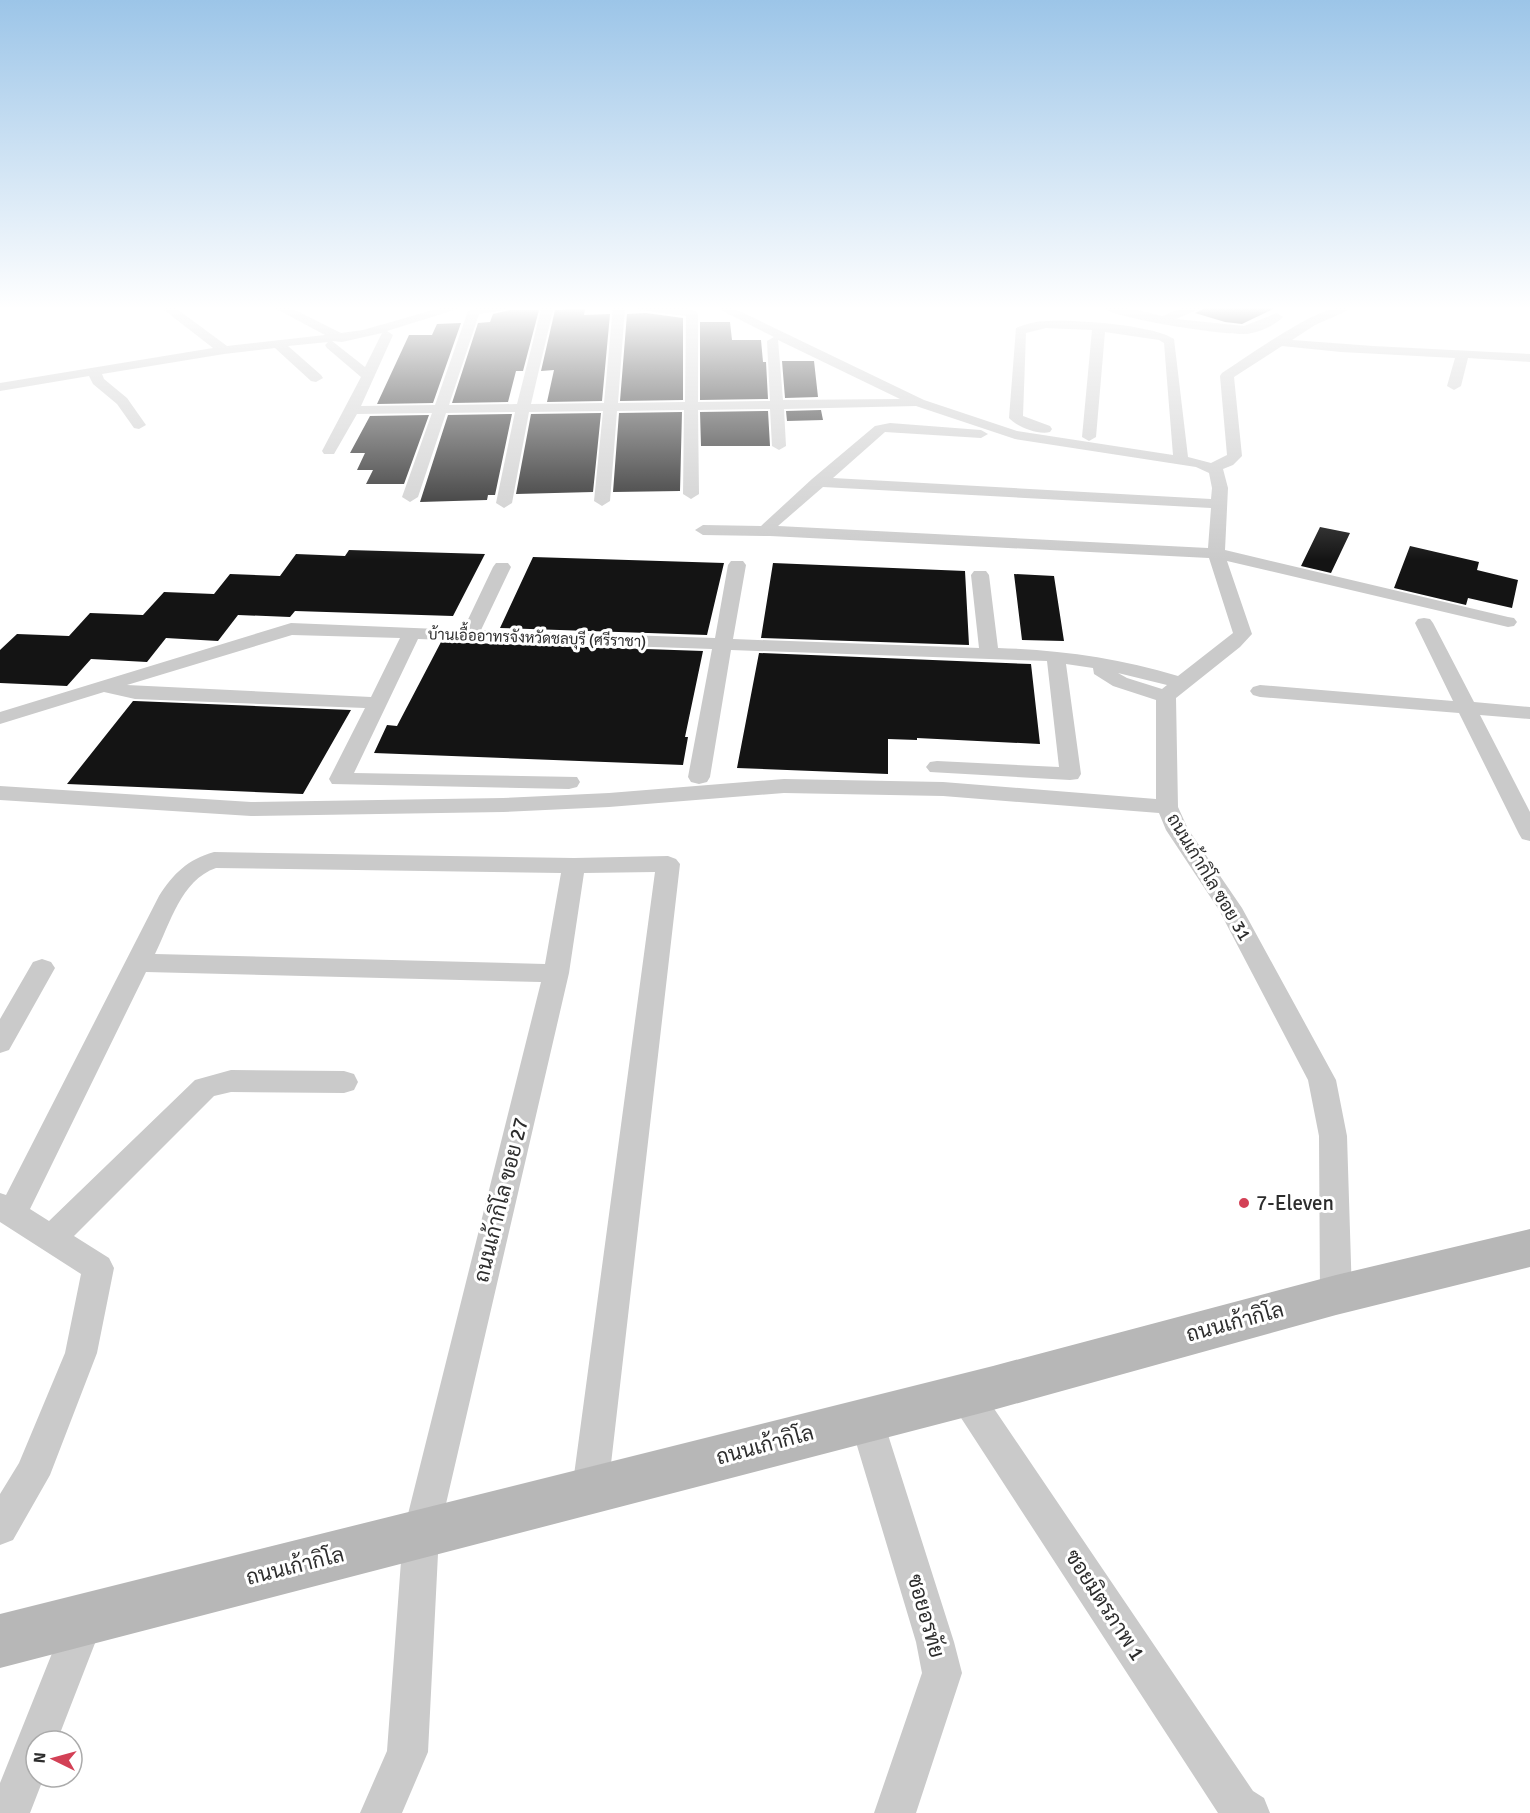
<svg xmlns="http://www.w3.org/2000/svg" width="1530" height="1813" viewBox="0 0 1530 1813" font-family="Signika,Sarabun,sans-serif">
<style>
.building{fill:#141414}
.lines{fill:none;stroke-linecap:round;stroke-linejoin:round}
.street{fill:#cacaca;fill-rule:evenodd}
.secondary{fill:#b7b7b7;fill-rule:evenodd}
.poi-dot{fill:#d34156;stroke:#fff;stroke-width:2}
.labels{text-anchor:middle;stroke-width:6;stroke-linejoin:round;paint-order:stroke}
.far-street-label{font-size:15px;fill:#2d2d2d;stroke:#fff}
.street-label{font-size:18px;fill:#2d2d2d;stroke:#fff}
.near-street-label{font-size:21px;fill:#2d2d2d;stroke:#fff}
.near-poi-label{font-size:21px;fill:#2d2d2d;stroke:#fff;text-anchor:start}
</style>
<rect width="100%" height="100%" fill="#fff"/>
<path class="building" d="M 1209,306 L 1279,306 L 1242,324 L 1225,322 L 1195,313 Z
M 585,309 L 584,315 L 610,314 L 602,401 L 547,402 L 554,370 L 541,371 L 555,310 Z
M 510,310 L 539,310 L 523,371 L 516,371 L 508,402 L 452,403 L 478,323 L 490,322 L 493,314 Z
M 646,313 L 683,318 L 683,400 L 620,401 L 627,314 Z
M 700,322 L 730,322 L 732,340 L 761,340 L 763,362 L 766,362 L 768,399 L 700,400 Z
M 461,323 L 433,403 L 377,404 L 409,335 L 432,335 L 437,324 Z
M 782,361 L 814,361 L 818,397 L 785,398 Z
M 821,410 L 823,420 L 787,421 L 786,411 Z
M 768,411 L 770,446 L 701,446 L 700,412 Z
M 682,412 L 680,491 L 613,492 L 619,413 Z
M 601,413 L 593,492 L 516,494 L 531,414 Z
M 512,414 L 495,495 L 488,495 L 487,500 L 420,502 L 448,415 Z
M 429,415 L 404,484 L 366,484 L 373,470 L 357,470 L 365,453 L 350,453 L 370,416 Z
M 1320,527 L 1350,533 L 1331,573 L 1301,566 Z
M 1410,546 L 1479,562 L 1477,570 L 1518,580 L 1512,608 L 1468,598 L 1466,605 L 1394,588 Z
M 349,550 L 485,554 L 453,616 L 295,611 L 290,617 L 238,615 L 218,641 L 166,638 L 147,662 L 91,659 L 67,686 L 0,683 L 0,650 L 17,634 L 69,636 L 90,613 L 143,615 L 164,592 L 214,594 L 230,574 L 280,576 L 296,554 L 345,556 Z
M 533,557 L 724,563 L 707,635 L 500,628 Z
M 773,563 L 965,571 L 969,645 L 761,638 Z
M 1014,574 L 1054,576 L 1064,641 L 1022,640 Z
M 441,642 L 703,651 L 685,737 L 688,737 L 683,765 L 374,753 L 387,725 L 397,726 Z
M 759,653 L 1031,664 L 1040,744 L 917,738 L 917,740 L 888,739 L 888,774 L 737,768 Z
M 133,701 L 135,701 L 351,710 L 303,794 L 67,784 Z"/>
<g class="lines">
<path class="street" d="M 159,306 L 173,306 L 227,346 L 325,335 L 271,306 L 287,306 L 341,333 L 363,330 L 447,306 L 467,306 L 387,331 L 393,335 L 361,406 L 435,405 L 468,311 L 480,306 L 512,306 L 506,310 L 479,314 L 449,405 L 517,404 L 542,306 L 554,306 L 531,404 L 604,403 L 613,306 L 625,306 L 618,403 L 685,402 L 686,316 L 639,310 L 633,306 C 650,306 686,303 698,313 L 698,402 L 770,401 L 767,341 L 774,337 L 713,306 L 729,306 L 924,400 L 1017,431 L 1173,455 L 1164,343 L 1159,340 L 1105,332 L 1096,437 L 1089,441 L 1082,437 L 1092,330 L 1046,328 L 1026,333 L 1023,416 L 1050,426 L 1052,429 L 1050,432 C 1038,435 1017,427 1009,418 L 1016,328 C 1026,324 1036,321 1047,321 C 1073,319 1155,325 1174,339 L 1188,457 L 1211,463 L 1227,455 L 1220,376 L 1222,373 C 1246,358 1322,302 1347,307 L 1349,310 L 1315,325 L 1292,340 L 1373,346 L 1530,354 L 1530,362 L 1468,358 L 1461,386 L 1454,390 L 1447,386 L 1455,358 L 1341,352 L 1282,346 L 1234,377 L 1242,456 L 1233,465 L 1223,469 L 1228,488 L 1225,550 L 1508,617 L 1514,618 L 1517,622 L 1514,626 L 1508,627 L 1227,561 L 1252,634 L 1240,647 L 1176,698 L 1178,807 L 1188,829 L 1242,908 L 1336,1080 L 1347,1136 L 1352,1295 L 1347,1305 L 1336,1309 L 1325,1305 L 1320,1295 L 1319,1136 L 1308,1080 L 1219,910 L 1166,830 L 1159,813 L 943,796 L 784,793 L 609,807 L 503,812 L 251,816 L 0,800 L 0,786 L 251,802 L 503,798 L 609,793 L 784,779 L 943,782 L 1156,799 L 1156,700 L 1113,686 L 1094,674 L 1093,668 L 1066,664 L 1081,774 L 1078,779 L 1070,780 L 930,772 L 926,767 L 930,762 L 937,761 L 1059,767 L 1047,661 L 731,650 L 710,777 L 707,782 L 699,784 L 691,782 L 688,777 L 712,649 L 418,639 L 354,773 L 577,777 L 580,782 L 577,787 L 569,789 L 332,784 L 329,779 L 365,708 L 135,699 L 104,692 L 0,724 L 0,712 L 291,623 L 463,630 L 493,567 L 496,563 L 508,563 L 511,567 L 481,630 L 715,638 L 728,565 L 731,561 L 743,561 L 746,565 L 733,639 L 979,648 L 971,575 L 974,571 L 986,571 L 989,575 L 998,648 C 1060,650 1118,658 1178,676 L 1233,633 L 1209,558 L 770,536 L 703,535 L 695,530 L 703,525 L 761,526 L 812,479 L 875,426 L 890,423 L 981,430 L 988,434 L 981,438 L 885,432 L 833,478 L 1211,499 L 1212,488 L 1209,473 L 1196,467 L 1015,439 L 916,406 L 784,409 L 786,446 L 779,450 L 772,446 L 770,409 L 698,410 L 699,494 L 691,499 L 683,494 L 684,410 L 617,411 L 610,501 L 602,506 L 594,501 L 603,411 L 529,412 L 512,503 L 504,508 L 496,503 L 515,412 L 446,413 L 418,497 L 410,502 L 402,497 L 432,413 L 357,414 L 334,454 L 324,454 L 322,451 L 361,377 L 327,348 L 325,345 L 328,342 L 288,346 L 321,375 L 323,378 L 316,382 L 311,381 L 275,348 L 224,354 L 102,374 L 104,379 L 127,398 L 146,425 L 139,429 L 134,428 L 117,404 L 93,384 L 89,376 L 0,391 L 0,383 L 213,348 ZM 382,333 L 365,367 L 332,341 L 342,342 ZM 778,340 L 900,399 L 783,400 ZM 823,487 L 1211,508 L 1208,548 L 778,526 ZM 292,635 L 400,638 L 371,697 L 127,685 ZM 1118,673 L 1167,685 L 1162,689 L 1127,678 Z
M 1098,306 L 1121,306 L 1162,316 L 1188,306 L 1207,306 L 1176,319 L 1244,326 L 1277,313 L 1283,317 C 1274,326 1258,333 1245,334 C 1222,335 1115,319 1098,306 Z
M 1424,618 L 1430,619 L 1433,623 L 1474,702 L 1530,707 L 1530,719 L 1480,715 L 1530,812 L 1530,841 L 1522,839 L 1519,834 L 1459,713 L 1260,697 L 1253,695 L 1250,691 L 1253,687 L 1260,685 L 1453,701 L 1415,623 L 1418,619 Z
M 214,852 L 574,858 L 668,856 L 676,859 L 680,864 L 608,1490 L 603,1503 L 590,1508 L 577,1503 L 572,1490 L 655,872 L 584,873 L 569,973 L 439,1534 L 428,1752 L 402,1813 L 360,1813 L 387,1751 L 403,1534 L 541,982 L 146,972 L 30,1209 L 49,1221 L 195,1080 L 231,1070 L 344,1071 L 354,1074 L 358,1082 L 354,1090 L 344,1093 L 231,1092 L 214,1096 L 74,1236 L 109,1258 L 114,1268 L 97,1353 L 50,1475 L 13,1540 L 0,1545 L 0,1494 L 19,1463 L 65,1353 L 81,1274 L 0,1222 L 0,1193 L 6,1195 L 159,896 C 174,873 187,860 214,852 ZM 216,868 L 561,873 L 545,964 L 155,954 C 170,924 181,880 216,868 Z
M 42,959 L 51,962 L 55,968 L 9,1050 L 0,1053 L 0,1019 L 33,962 Z
M 964,1377 L 976,1382 L 1253,1791 L 1264,1798 L 1270,1813 L 1218,1813 L 952,1404 L 947,1393 L 952,1382 Z
M 866,1402 L 878,1407 L 883,1419 L 954,1642 L 962,1673 L 916,1813 L 874,1813 L 922,1673 L 916,1642 L 849,1419 L 854,1407 Z
M 85,1601 L 99,1606 L 104,1620 L 57,1741 L 36,1741 L 36,1777 L 44,1777 L 30,1813 L 0,1813 L 0,1783 L 71,1606 Z"/>
<path class="secondary" d="M 1530,1229 L 1530,1267 L 1336,1315 L 993,1410 L 0,1668 L 0,1614 L 993,1366 L 1336,1275 Z"/>
</g>
<linearGradient id="sky" x2="0" y2="1"><stop stop-color="#9cc5e8"/><stop offset="0.55" stop-color="#fff"/><stop offset="1" stop-color="#fff" stop-opacity="0"/></linearGradient>
<rect width="1530" height="560" fill="url(#sky)"/>
<circle class="poi-dot" cx="1244" cy="1203" r="6"/>
<g class="labels">
<g class="far-street-label">
<text transform="translate(537 638) rotate(2)" y="5">บ้านเอื้ออาทรจังหวัดชลบุรี (ศรีราชา)</text>
</g>
<g class="street-label">
<text transform="translate(1209 877) rotate(59)" y="6">ถนนเก้ากิโล ซอย 31</text>
</g>
<g class="near-street-label">
<text transform="translate(501 1200) rotate(-76)" y="7">ถนนเก้ากิโล ขอย 27</text>
<text transform="translate(1235 1322) rotate(-15)" y="7">ถนนเก้ากิโล</text>
<text transform="translate(765 1445) rotate(-15)" y="7">ถนนเก้ากิโล</text>
<text transform="translate(295 1566) rotate(-14)" y="7">ถนนเก้ากิโล</text>
<text transform="translate(1105 1605) rotate(57)" y="7">ซอยมิตรภาพ 1</text>
<text transform="translate(926 1616) rotate(74)" y="7">ซอยอรทัย</text>
</g>
<g class="near-poi-label">
<text x="1256" y="1210">7-Eleven</text>
</g>
</g>
<g transform="translate(54 1759) rotate(275)"><circle r="28" fill="#ffffff" stroke="#ababab" stroke-width="1.5"/>
<path d="M0-4.5L10 22L0 15L-10 22Z" fill="#d34156"/>
<text y="-9" font-size="16" font-weight="bold" text-anchor="middle" fill="#2d2d2d">N</text>
</g>
</svg>
